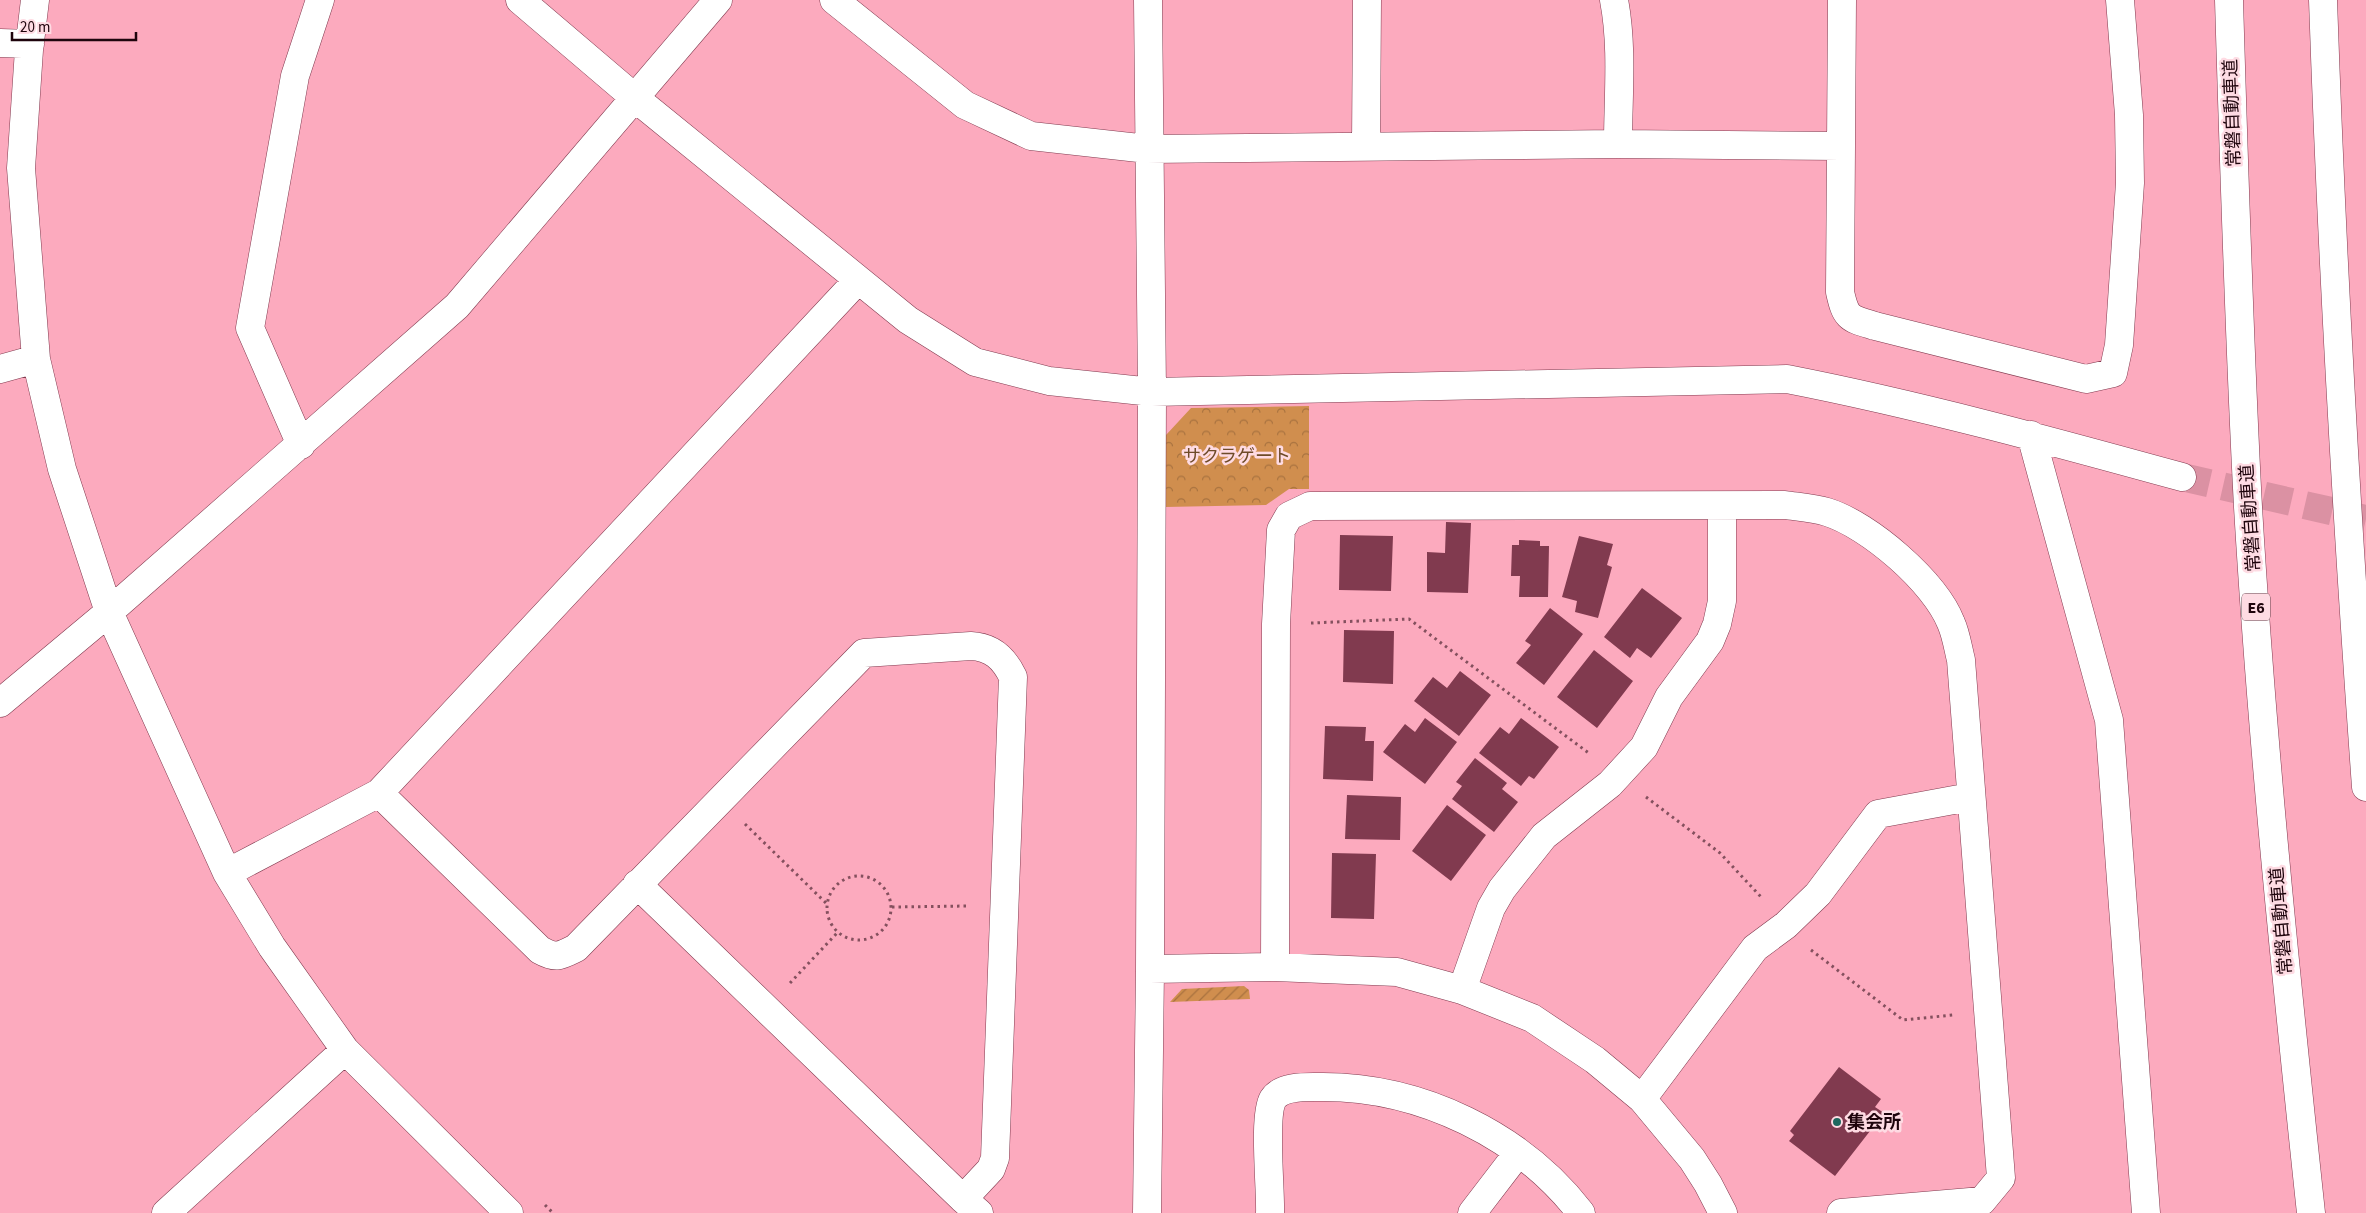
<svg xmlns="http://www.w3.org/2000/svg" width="2366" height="1213" viewBox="0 0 2366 1213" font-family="'Source Sans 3','Noto Sans JP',sans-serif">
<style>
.park{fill:url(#park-crowns)}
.garden{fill:url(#garden-furrows)}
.building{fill:#813a4f}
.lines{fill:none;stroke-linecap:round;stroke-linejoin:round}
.minor-tunnel{stroke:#db91a3;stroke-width:28;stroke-dasharray:28 14;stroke-linecap:butt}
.minor-casing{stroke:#813a4f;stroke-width:29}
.highway-casing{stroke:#813a4f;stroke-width:29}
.path{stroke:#84505e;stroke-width:3;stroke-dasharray:2.5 4;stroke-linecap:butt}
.minor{stroke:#fff;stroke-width:28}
.highway{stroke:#fff;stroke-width:28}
.poi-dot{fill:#1e675e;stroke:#fedbe3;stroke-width:2}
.labels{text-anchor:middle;stroke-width:5;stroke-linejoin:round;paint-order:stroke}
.shield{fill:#fedbe3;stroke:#61444c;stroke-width:1}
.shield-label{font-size:16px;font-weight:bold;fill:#1e040c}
.street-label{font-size:18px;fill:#1e040c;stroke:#fedbe3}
.park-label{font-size:18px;fill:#6f4b29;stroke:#fedbe3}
.poi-label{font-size:18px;font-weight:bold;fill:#1e040c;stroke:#fedbe3;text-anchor:start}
</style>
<defs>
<pattern id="park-crowns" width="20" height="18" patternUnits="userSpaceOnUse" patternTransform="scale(1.25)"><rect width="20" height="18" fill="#d08e4e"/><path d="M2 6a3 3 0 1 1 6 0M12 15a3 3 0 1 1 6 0" fill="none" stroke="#a8723f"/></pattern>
<pattern id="garden-furrows" width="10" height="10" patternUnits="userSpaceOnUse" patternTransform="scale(1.25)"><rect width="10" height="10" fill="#d08e4e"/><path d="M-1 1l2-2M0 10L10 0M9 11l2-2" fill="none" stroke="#a8723f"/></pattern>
</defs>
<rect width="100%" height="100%" fill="#fcaabe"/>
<path class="park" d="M 1309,406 L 1309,489 L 1289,489 L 1266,505 L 1165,507 L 1166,435 L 1191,408 Z"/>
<path class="garden" d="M 1244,986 L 1249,990 L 1250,999 L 1170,1002 L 1182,989 Z"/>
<path class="building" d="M 1446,522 L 1471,523 L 1468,593 L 1427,592 L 1427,552 L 1445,553 Z
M 1340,535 L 1393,536 L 1391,591 L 1339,590 Z
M 1579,536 L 1613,544 L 1607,565 L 1612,567 L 1598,618 L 1575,612 L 1577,601 L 1562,597 Z
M 1519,540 L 1540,541 L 1540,546 L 1549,546 L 1548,597 L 1519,597 L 1520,576 L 1511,576 L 1512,545 L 1519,545 Z
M 1642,588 L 1682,618 L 1651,658 L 1637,648 L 1630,658 L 1604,637 Z
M 1550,608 L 1583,634 L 1544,685 L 1516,663 L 1531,645 L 1525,641 Z
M 1344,630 L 1394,631 L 1393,684 L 1343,682 Z
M 1594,650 L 1633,681 L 1597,728 L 1557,697 Z
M 1460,671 L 1491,695 L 1459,736 L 1414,701 L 1433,677 L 1447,688 Z
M 1425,718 L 1457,742 L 1425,784 L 1383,752 L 1405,724 L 1415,732 Z
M 1521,718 L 1559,747 L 1534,779 L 1529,776 L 1521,786 L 1479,753 L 1500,727 L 1509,734 Z
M 1325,726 L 1366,727 L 1365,741 L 1374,741 L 1373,781 L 1323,779 Z
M 1475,758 L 1507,783 L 1502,789 L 1518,802 L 1494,832 L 1452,799 L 1462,786 L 1456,782 Z
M 1347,795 L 1401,797 L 1400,840 L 1345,839 Z
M 1447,805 L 1486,835 L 1451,881 L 1412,851 Z
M 1332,853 L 1376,854 L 1374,919 L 1331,918 Z
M 1839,1067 L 1881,1099 L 1875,1107 L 1884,1113 L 1835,1176 L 1789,1141 L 1794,1135 L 1790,1131 Z"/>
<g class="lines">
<path class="minor-tunnel" d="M 2182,477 L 2366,519"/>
<defs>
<path id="minor" d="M 35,0 L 29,50 L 21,168 L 36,359 L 62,469 L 109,612 L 227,873 L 272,947 L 345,1050 L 509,1213
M 520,0 L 635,98 L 908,320 L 975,362 L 1049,381 L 1152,392 L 1787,379 C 1920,405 2051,441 2182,477
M 834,0 L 965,105 L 1031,136 L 1148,149 L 1618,144 L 1841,146
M 1614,0 C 1623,47 1618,97 1618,144
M 1842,0 L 1840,292 C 1846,319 1849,318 1875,326 L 2086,379 L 2113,373 L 2119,345 L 2130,183 L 2129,115 L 2120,0
M 0,43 L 30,44
M 1366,146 L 1367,0
M 0,369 L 36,359
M 2031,435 L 2109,720 L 2146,1213
M 301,445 L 250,328 L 295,76 L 320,0
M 0,703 L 109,612 L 457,306 L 718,0
M 379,793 L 540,950 C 556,959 560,956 576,948 L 864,653 L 971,646 C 992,647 1004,658 1013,677 L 995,1158 L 991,1169 L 963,1199
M 227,873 L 379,793 L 858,280
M 637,884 L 963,1199 L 979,1213
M 1275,967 L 1276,624 L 1281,530 L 1289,516 L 1310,506 L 1785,505 C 1799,507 1814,508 1827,512 C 1869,525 1935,582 1951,623 C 1956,634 1958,648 1961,660 L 2001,1178 L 1982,1201 L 1841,1213
M 1150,969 L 1275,967 L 1397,972 L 1462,990 L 1532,1018 L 1595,1060 L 1642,1099 L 1692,1159 L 1708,1184 L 1723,1213
M 1462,990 L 1491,908 L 1502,889 L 1544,836 L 1610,784 L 1644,747 L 1669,697 L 1710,641 L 1717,624 L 1722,601 L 1722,506
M 1642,1099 L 1755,948 L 1786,925 L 1818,894 L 1878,814 L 1970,797
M 166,1213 L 345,1050
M 1147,1213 L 1150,969 L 1152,392 L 1148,0
M 1270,1213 C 1271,1190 1263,1116 1273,1099 C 1282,1085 1308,1087 1323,1087 C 1421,1087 1521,1135 1581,1213
M 1472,1213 L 1518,1153"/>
<path id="highway" d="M 2229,0 C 2234,169 2239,338 2248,507 C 2262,743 2286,978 2311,1213
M 2323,0 C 2332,263 2347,525 2366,787"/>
</defs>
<use href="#minor" class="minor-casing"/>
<use href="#highway" class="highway-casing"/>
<path class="path" d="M 1311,623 L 1409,619 L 1590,754
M 1646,797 L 1720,853 L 1762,898
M 745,824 L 827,904
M827 908a32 32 0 1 1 64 0a32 32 0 1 1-64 0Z
M 892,907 L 969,906
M 1811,950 L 1903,1020 L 1953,1015
M 790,983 L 838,932
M 545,1205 L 553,1213"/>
<use href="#minor" class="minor"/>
<use href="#highway" class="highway"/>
</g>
<circle class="poi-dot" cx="1837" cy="1122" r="5"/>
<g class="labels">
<rect class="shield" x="2242" y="593.5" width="28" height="27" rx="4"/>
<g class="shield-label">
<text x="2256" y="613">E6</text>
</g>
<g class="street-label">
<text transform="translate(2232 113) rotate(-92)" y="6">常磐自動車道</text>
<text transform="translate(2250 518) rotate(-94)" y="6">常磐自動車道</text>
<text transform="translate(2281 921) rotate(-95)" y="6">常磐自動車道</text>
</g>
<g class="park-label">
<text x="1237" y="462">サクラゲート</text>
</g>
<g class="poi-label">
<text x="1847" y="1128">集会所</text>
</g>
</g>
<path d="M12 32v8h124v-8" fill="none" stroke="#1e040c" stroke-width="2.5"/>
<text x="20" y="32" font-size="15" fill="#1e040c" stroke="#fedbe3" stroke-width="4" paint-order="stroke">20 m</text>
</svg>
